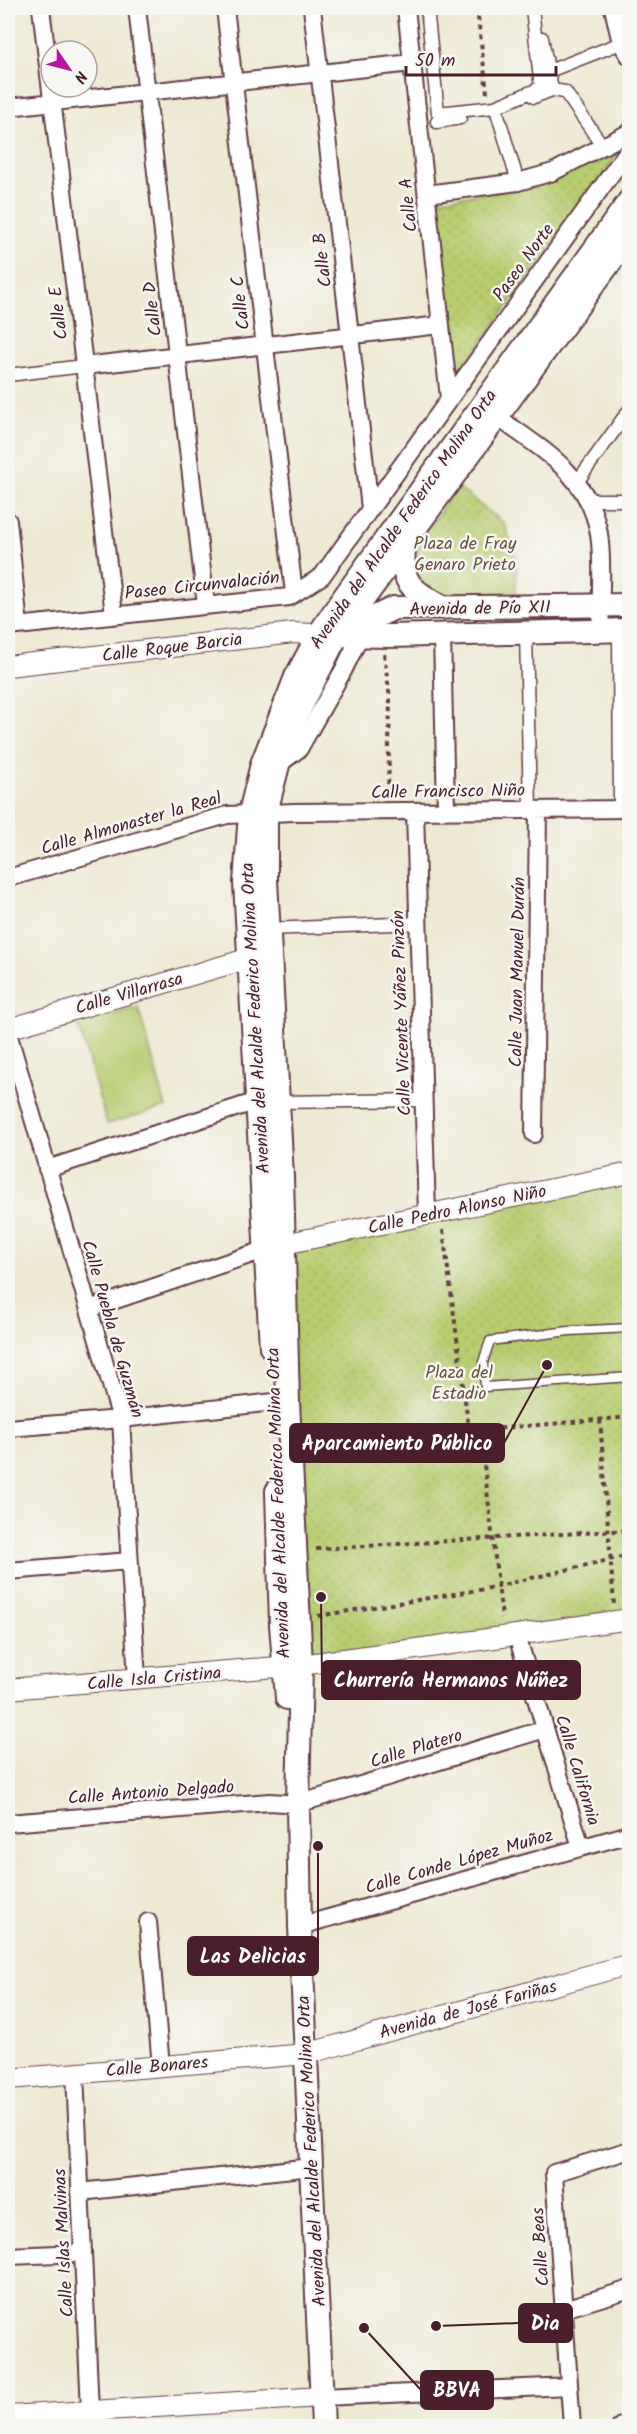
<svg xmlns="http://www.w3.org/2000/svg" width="637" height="2434" viewBox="0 0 637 2434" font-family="Kalam,sans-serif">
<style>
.park{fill:url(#park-dots);stroke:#81764d;stroke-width:1.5}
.pitch{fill:#b8cc6f;stroke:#81764d;stroke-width:1.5}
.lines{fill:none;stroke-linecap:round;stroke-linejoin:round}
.service-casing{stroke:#633d44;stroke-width:11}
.pedestrian-casing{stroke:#633d44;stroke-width:15}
.minor-casing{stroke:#633d44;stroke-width:20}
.tertiary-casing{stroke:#633d44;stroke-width:22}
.secondary-casing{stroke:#633d44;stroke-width:26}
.path{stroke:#633d44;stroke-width:4;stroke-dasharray:4.5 4.5;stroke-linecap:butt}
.service{stroke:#fff;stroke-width:8}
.pedestrian{stroke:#fff;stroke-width:12}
.minor{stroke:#fff;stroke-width:16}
.tertiary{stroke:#fff;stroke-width:20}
.secondary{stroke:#fff;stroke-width:22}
.labels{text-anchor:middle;stroke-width:5;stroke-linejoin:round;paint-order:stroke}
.street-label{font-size:18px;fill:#4a1f2b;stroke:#f6f6f2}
.park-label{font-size:18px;fill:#6b533f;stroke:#f6f6f2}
.leader{fill:none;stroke:#4a1f2b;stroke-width:2}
.callout-dot{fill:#4a1f2b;stroke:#f6f6f2;stroke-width:2}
.callout{fill:#4a1f2b;stroke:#4a1f2b;stroke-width:2}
.callout-label{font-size:20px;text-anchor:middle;font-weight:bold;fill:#fff}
</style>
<defs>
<pattern id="park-dots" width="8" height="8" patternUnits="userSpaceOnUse" patternTransform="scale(1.5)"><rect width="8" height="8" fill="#b8cc6f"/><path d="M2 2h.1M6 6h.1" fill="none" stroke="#a0af60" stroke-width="1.8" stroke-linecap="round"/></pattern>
</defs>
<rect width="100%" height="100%" fill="#f6f6f2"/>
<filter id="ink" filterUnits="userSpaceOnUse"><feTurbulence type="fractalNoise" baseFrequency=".0167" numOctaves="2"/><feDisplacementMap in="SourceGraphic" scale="12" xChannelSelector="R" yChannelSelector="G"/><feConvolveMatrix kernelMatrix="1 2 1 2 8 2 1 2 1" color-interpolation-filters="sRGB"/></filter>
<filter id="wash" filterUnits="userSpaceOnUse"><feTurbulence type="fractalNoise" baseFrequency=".008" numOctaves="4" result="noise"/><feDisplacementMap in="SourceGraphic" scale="24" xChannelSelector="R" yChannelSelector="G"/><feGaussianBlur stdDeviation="1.35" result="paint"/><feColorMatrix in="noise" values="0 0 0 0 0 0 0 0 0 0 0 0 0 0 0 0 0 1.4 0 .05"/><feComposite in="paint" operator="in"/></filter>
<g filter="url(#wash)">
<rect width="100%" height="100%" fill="#eee9d2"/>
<path class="park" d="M 618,144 L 623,147 L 453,382 L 434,200 L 531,187 L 566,173 Z
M 457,487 L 504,523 L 517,559 L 516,597 L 450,600 L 420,581 L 416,562 L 419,542 Z
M 629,1173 L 629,1619 L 301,1665 L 284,1244 Z"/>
<path class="pitch" d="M 138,1007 L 166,1107 L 107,1124 L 78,1024 Z"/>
</g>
<g filter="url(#ink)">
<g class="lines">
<defs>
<path id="service" d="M 630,1328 L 569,1331 L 490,1341 L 483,1362 L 485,1387 L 630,1377"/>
<path id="pedestrian" d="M 427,8 L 438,113 L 495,107 L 541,88 L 532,8
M 549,71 L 621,43
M 552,90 L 565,92 L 602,145
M 534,97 L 552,90 L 542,38
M 497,112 L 518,182
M 437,122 L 460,118
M 8,375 L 84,366
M 577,482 L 630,409
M 588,500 L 630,500
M 619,630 L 620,809
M 526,632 L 530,810
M 269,929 L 418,923
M 278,1102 L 424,1100"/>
<path id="minor" d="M 41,8 L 114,614
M 137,8 L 206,605
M 225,8 L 294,593
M 312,8 L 370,508
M 406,8 L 449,398
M 613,8 L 621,43 L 630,57
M 8,107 L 412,63
M 427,194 L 518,182 L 553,172 L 630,132
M 84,366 L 440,325
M 496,416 C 541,449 589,474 599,534 C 604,566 599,599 601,631
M 8,521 L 19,626
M 8,627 L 289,597 L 322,576 L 630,148
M 442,634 L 446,810
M 278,765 L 299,749 L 344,669 L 364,628
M 415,811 L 427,1215
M 8,878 L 227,815 L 294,812 L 630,809
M 8,1033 L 121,1419 L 137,1679
M 534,1134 L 538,810
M 47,1169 L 257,1101
M 89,1309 L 276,1246
M 8,1428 L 121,1419 L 274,1402
M 8,1571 L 129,1561
M 517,1636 L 581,1847
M 8,1823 L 270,1802 L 298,1804 L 545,1729
M 148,1922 L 161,2066
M 300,1926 L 630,1834
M 75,2073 L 90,2411
M 80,2192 L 311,2167
M 8,2256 L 83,2253
M 564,2309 L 630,2289
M 322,2397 L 569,2386
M 572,2426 L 554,2173 L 630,2150
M 621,2426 L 630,2424"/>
<path id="tertiary" d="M 8,666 L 293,633 L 332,635
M 8,1029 L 250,958
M 284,1244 L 630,1173
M 8,1689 L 301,1665 L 630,1619
M 8,2079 L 306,2054 L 630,1964
M 8,2416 L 322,2397"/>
<path id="secondary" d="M 405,541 C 399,583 409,588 444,608
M 340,634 L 394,608 L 630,605
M 343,635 L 390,636 L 630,630
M 271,1347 L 245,883 L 250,813 L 262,764 L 296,677 L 319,634 L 342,600 L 630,200
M 277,1491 L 281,1625 L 287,1698
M 323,2426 L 300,1926 L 298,1804 L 301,1665 L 288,1402 L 282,1177 L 266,880 L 266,812 L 278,765 L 291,726 L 337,635 L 630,235"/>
</defs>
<use href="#service" class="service-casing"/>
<use href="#pedestrian" class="pedestrian-casing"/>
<use href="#minor" class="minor-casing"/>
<use href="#tertiary" class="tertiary-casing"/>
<use href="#secondary" class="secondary-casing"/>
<path class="path" d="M 477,8 L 487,93
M 384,654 L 390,698 L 388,796
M 443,1230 L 469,1431
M 600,1420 L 614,1604
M 480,1430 L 502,1618
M 311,1436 L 469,1431 L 630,1417
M 316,1549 L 630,1530
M 318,1616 L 485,1589 L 630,1555"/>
<use href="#service" class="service"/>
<use href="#pedestrian" class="pedestrian"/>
<use href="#minor" class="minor"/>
<use href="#tertiary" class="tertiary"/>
<use href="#secondary" class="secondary"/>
</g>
</g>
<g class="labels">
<g class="street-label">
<text transform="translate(408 205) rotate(-96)" y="6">Calle A</text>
<text transform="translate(322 260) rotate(-97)" y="6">Calle B</text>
<text transform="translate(523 262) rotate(-54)" y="6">Paseo Norte</text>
<text transform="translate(240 303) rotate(-97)" y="6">Calle C</text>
<text transform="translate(152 309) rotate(-97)" y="6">Calle D</text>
<text transform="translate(58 313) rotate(-97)" y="6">Calle E</text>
<text transform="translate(403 519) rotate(-55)" y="6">Avenida del Alcalde Federico Molina Orta</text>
<text transform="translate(202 585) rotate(-6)" y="6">Paseo Circunvalación</text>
<text transform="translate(480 608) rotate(-1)" y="6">Avenida de Pío XII</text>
<text transform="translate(172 647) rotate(-7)" y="6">Calle Roque Barcia</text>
<text transform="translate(448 791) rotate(-1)" y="6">Calle Francisco Niño</text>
<text transform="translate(131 823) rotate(-16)" y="6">Calle Almonaster la Real</text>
<text transform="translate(517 972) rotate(-89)" y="6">Calle Juan Manuel Durán</text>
<text transform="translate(129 993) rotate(-16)" y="6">Calle Villarrasa</text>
<text transform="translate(401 1013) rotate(-92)" y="6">Calle Vicente Yáñez Pinzón</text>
<text transform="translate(255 1018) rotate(-93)" y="6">Avenida del Alcalde Federico Molina Orta</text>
<text transform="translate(457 1209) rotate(-12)" y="6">Calle Pedro Alonso Niño</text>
<text transform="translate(113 1329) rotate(74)" y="6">Calle Puebla de Guzmán</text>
<text transform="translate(278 1503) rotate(-92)" y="6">Avenida del Alcalde Federico Molina Orta</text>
<text transform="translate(154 1678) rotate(-5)" y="6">Calle Isla Cristina</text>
<text transform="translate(416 1748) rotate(-17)" y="6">Calle Platero</text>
<text transform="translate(578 1770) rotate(73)" y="6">Calle California</text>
<text transform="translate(151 1792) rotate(-4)" y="6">Calle Antonio Delgado</text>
<text transform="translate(459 1861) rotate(-16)" y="6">Calle Conde López Muñoz</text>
<text transform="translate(468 2009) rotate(-15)" y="6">Avenida de José Fariñas</text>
<text transform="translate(157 2066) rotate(-5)" y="6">Calle Bonares</text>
<text transform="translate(311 2151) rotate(-93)" y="6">Avenida del Alcalde Federico Molina Orta</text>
<text transform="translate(63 2243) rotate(-93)" y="6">Calle Islas Malvinas</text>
<text transform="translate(540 2247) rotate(-94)" y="6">Calle Beas</text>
</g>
<g class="park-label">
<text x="465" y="549">Plaza de Fray<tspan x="465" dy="21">Genaro Prieto</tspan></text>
<text x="459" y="1378">Plaza del<tspan x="459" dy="21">Estadio</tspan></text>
</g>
</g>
<path class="leader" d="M547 1365L504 1443M321 1597L322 1680M318 1846L318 1956M436 2326L519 2323M364 2328L421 2390"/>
<g class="callout-dot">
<circle cx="547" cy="1365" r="6"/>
<circle cx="321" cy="1597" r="6"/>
<circle cx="318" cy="1846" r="6"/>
<circle cx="436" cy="2326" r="6"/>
<circle cx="364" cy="2328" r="6"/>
</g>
<g class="callout">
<rect x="290" y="1424" width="214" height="38" rx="6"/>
<rect x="322" y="1661" width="258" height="38" rx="6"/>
<rect x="188" y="1937" width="130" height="38" rx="6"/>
<rect x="519" y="2304" width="53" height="38" rx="6"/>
<rect x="421" y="2371" width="72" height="38" rx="6"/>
</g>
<g class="callout-label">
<text x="397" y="1450">Aparcamiento Público</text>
<text x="451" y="1687">Churrería Hermanos Núñez</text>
<text x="253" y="1963">Las Delicias</text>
<text x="545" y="2330">Dia</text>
<text x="457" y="2397">BBVA</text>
</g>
<rect width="637" height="2434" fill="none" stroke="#f6f6f2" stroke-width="30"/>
<g transform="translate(69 69) rotate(125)"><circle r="28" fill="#f6f6f2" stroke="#b1a0a2" stroke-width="1.5"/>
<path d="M0-4.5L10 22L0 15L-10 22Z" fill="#b5179e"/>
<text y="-9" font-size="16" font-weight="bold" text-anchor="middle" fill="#4a1f2b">N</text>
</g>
<path d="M406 66v9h150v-9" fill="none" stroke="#4a1f2b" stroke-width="3"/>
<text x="415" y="66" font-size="18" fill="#4a1f2b" stroke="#f6f6f2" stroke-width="4.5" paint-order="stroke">50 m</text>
</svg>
